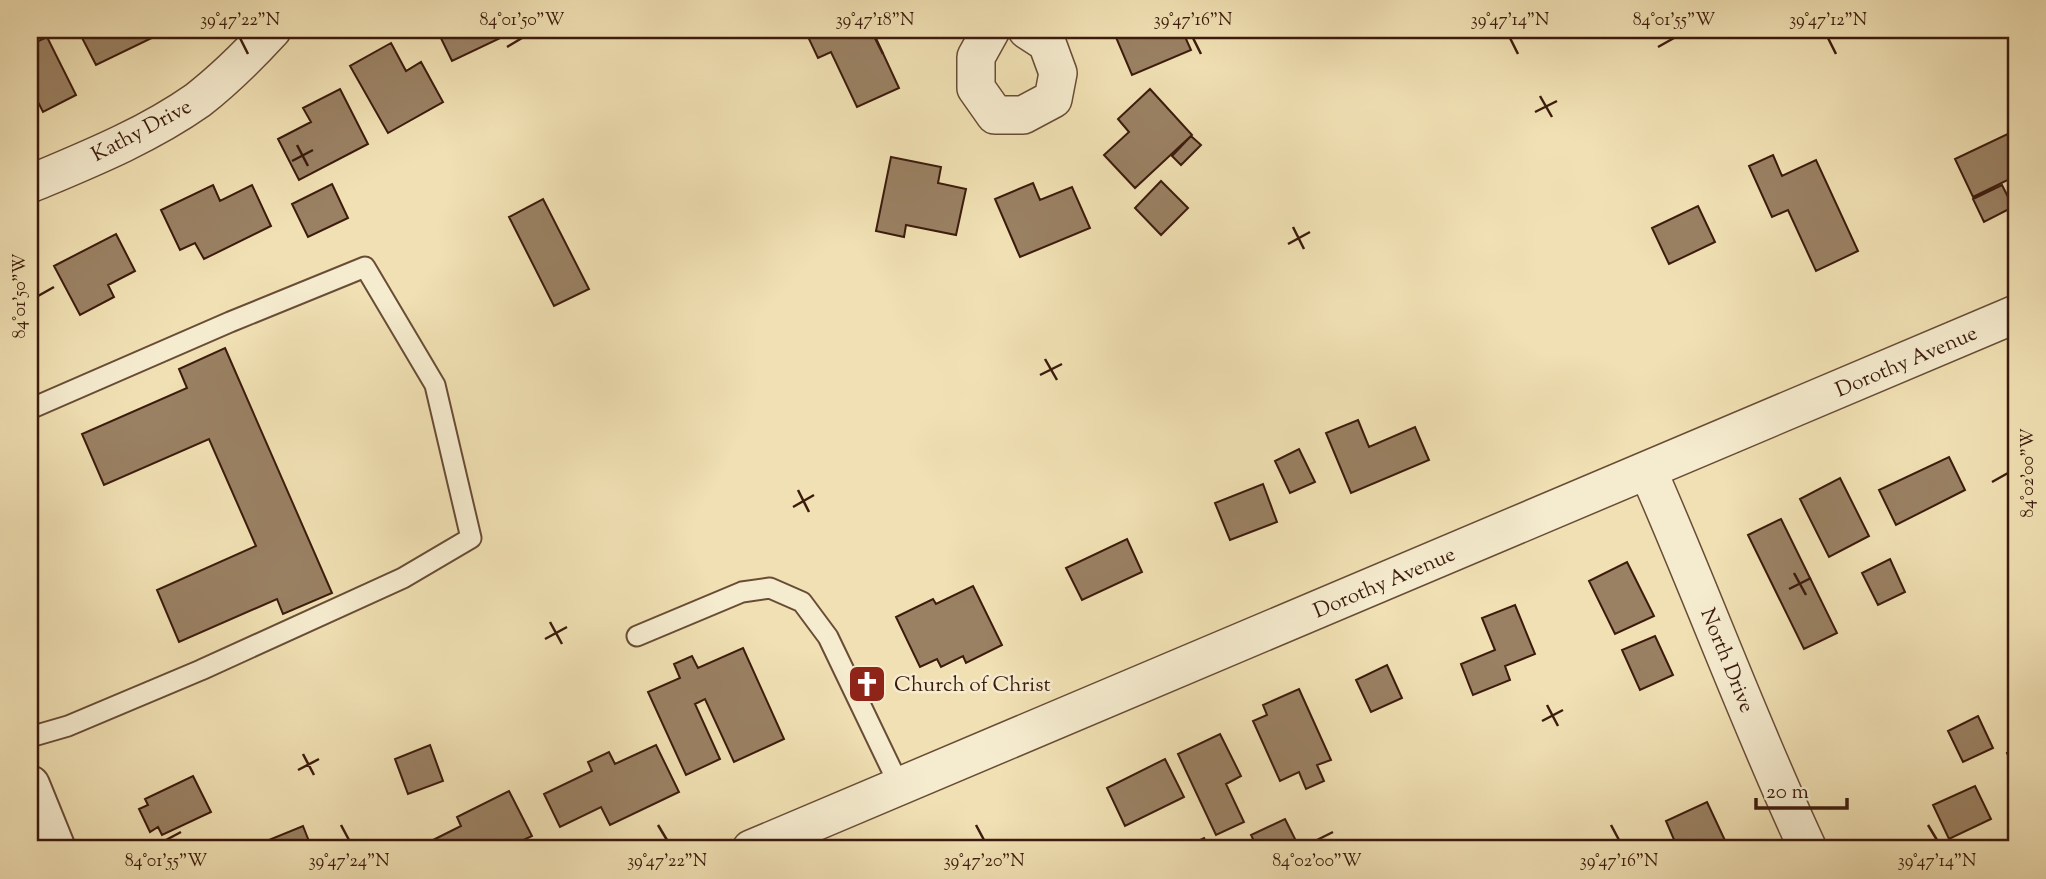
<svg xmlns="http://www.w3.org/2000/svg" width="2046" height="879" viewBox="0 0 2046 879" font-family="'Sorts Mill Goudy',serif">
<style>
.building{fill:#9a8163;stroke:#3c1b0d;stroke-width:2}
.lines{fill:none;stroke-linecap:round;stroke-linejoin:round}
.service-casing{stroke:#694c36;stroke-width:23}
.minor-casing{stroke:#694c36;stroke-width:40}
.tertiary-casing{stroke:#694c36;stroke-width:42}
.service{stroke:#f5ebce;stroke-width:19}
.minor{stroke:#f5ebce;stroke-width:37}
.tertiary{stroke:#f5ebce;stroke-width:38}
.ticks{fill:none;stroke:#3c1b0d;stroke-width:2.5}
.labels{text-anchor:middle;stroke-width:5;stroke-linejoin:round;paint-order:stroke}
.street-label{font-size:21px;fill:#3c1b0d;stroke:#f5ebce}
.poi-label{font-size:21px;fill:#3c1b0d;stroke:#f5ebce;text-anchor:start}
.neatline{fill:none;stroke:#3c1b0d;stroke-width:2.5}
.ticks-label{font-size:18px;text-anchor:middle;fill:#3c1b0d}
</style>
<rect width="100%" height="100%" fill="#f0e0b3"/>
<filter id="stains"><feTurbulence type="fractalNoise" baseFrequency=".00286" numOctaves="4"/><feColorMatrix values="0 0 0 0 .2 0 0 0 0 .09 0 0 0 0 .02 0 0 0 .5 -.17"/></filter>
<radialGradient id="worn" r=".72"><stop offset=".6" stop-color="#630" stop-opacity="0"/><stop offset="1" stop-color="#630" stop-opacity=".3"/></radialGradient>
<path class="building" d="M 78,30 L 158,30 L 160,34 L 96,65 Z
M 437,30 L 517,30 L 452,61 Z
M 824,30 L 882,30 L 874,34 L 899,88 L 857,107 L 831,52 L 818,58 L 809,39 Z
M 1126,30 L 1182,30 L 1191,50 L 1132,75 L 1115,35 Z
M 47,37 L 76,95 L 43,112 L 30,86 L 30,45 Z
M 391,43 L 406,71 L 421,62 L 443,102 L 388,133 L 350,66 Z
M 340,89 L 368,144 L 299,180 L 278,139 L 311,122 L 303,108 Z
M 1150,89 L 1192,135 L 1135,188 L 1104,155 L 1129,132 L 1118,119 Z
M 2016,130 L 2016,176 L 1973,197 L 1955,159 Z
M 1191,136 L 1201,145 L 1181,165 L 1172,156 Z
M 1773,155 L 1782,176 L 1816,160 L 1858,251 L 1816,271 L 1788,210 L 1772,217 L 1749,166 Z
M 891,157 L 941,167 L 938,183 L 966,189 L 956,235 L 906,225 L 904,237 L 876,231 Z
M 1161,181 L 1188,208 L 1161,235 L 1135,208 Z
M 1033,183 L 1040,200 L 1072,187 L 1090,228 L 1020,257 L 995,199 Z
M 332,184 L 348,218 L 308,237 L 292,204 Z
M 213,185 L 220,201 L 252,185 L 271,226 L 204,259 L 195,243 L 180,250 L 161,210 Z
M 2002,185 L 2013,207 L 1984,222 L 1973,199 Z
M 543,199 L 589,289 L 554,306 L 509,217 Z
M 1698,206 L 1715,242 L 1669,264 L 1652,228 Z
M 116,234 L 135,271 L 108,285 L 114,297 L 80,315 L 54,266 Z
M 225,348 L 332,593 L 283,614 L 277,599 L 179,642 L 157,590 L 256,546 L 209,439 L 104,485 L 82,434 L 187,388 L 179,369 Z
M 1358,420 L 1369,447 L 1415,427 L 1429,460 L 1351,493 L 1326,433 Z
M 1299,449 L 1315,482 L 1290,493 L 1275,461 Z
M 1949,457 L 1965,490 L 1896,525 L 1879,490 Z
M 1840,478 L 1869,536 L 1829,557 L 1800,499 Z
M 1263,484 L 1277,522 L 1230,540 L 1215,503 Z
M 1781,519 L 1837,633 L 1804,649 L 1748,535 Z
M 1127,539 L 1142,572 L 1082,600 L 1066,568 Z
M 1890,559 L 1905,592 L 1878,605 L 1862,573 Z
M 1627,562 L 1654,616 L 1615,634 L 1589,581 Z
M 973,586 L 1002,645 L 966,663 L 963,656 L 941,667 L 937,659 L 920,667 L 896,617 L 933,599 L 936,604 Z
M 1515,605 L 1535,654 L 1505,666 L 1510,680 L 1473,695 L 1461,664 L 1495,650 L 1482,618 Z
M 1655,636 L 1673,675 L 1640,690 L 1622,650 Z
M 743,648 L 784,739 L 734,762 L 705,699 L 695,704 L 720,759 L 686,775 L 648,692 L 680,678 L 674,664 L 692,656 L 698,668 Z
M 1387,665 L 1402,698 L 1371,712 L 1356,680 Z
M 1299,689 L 1331,760 L 1317,765 L 1324,781 L 1306,789 L 1299,772 L 1280,781 L 1253,721 L 1267,715 L 1263,705 Z
M 1978,716 L 1993,748 L 1963,762 L 1948,731 Z
M 1220,734 L 1241,776 L 1226,784 L 1244,822 L 1216,835 L 1178,754 Z
M 430,745 L 443,781 L 408,794 L 395,759 Z
M 656,745 L 679,792 L 610,825 L 601,807 L 560,827 L 544,794 L 592,771 L 588,762 L 609,752 L 615,764 Z
M 2016,748 L 2016,773 L 2007,753 Z
M 1165,759 L 1184,797 L 1125,826 L 1107,788 Z
M 193,776 L 211,812 L 162,835 L 158,827 L 150,832 L 139,809 L 148,805 L 145,799 Z
M 1975,786 L 1991,819 L 1949,839 L 1933,805 Z
M 509,791 L 532,836 L 504,849 L 438,849 L 433,840 L 461,826 L 457,817 Z
M 1707,802 L 1729,849 L 1678,849 L 1666,821 Z
M 1285,819 L 1300,849 L 1258,849 L 1251,835 Z
M 303,826 L 312,849 L 261,849 L 259,844 Z
M 1204,838 L 1209,849 L 1187,849 L 1186,847 Z"/>
<g class="lines">
<defs>
<path id="service" d="M 30,409 L 230,322 L 365,267 L 435,385 L 471,538 L 403,578 L 201,670 L 68,726 L 30,737
M 637,636 L 742,592 L 770,588 L 802,602 L 828,637 L 900,787"/>
<path id="minor" d="M 991,30 L 976,57 L 976,88 L 995,115 L 1023,115 L 1053,99 L 1058,73 L 1047,43 L 1027,30
M 30,184 C 87,160 147,136 198,100 C 225,79 249,55 272,30
M 1648,471 C 1703,596 1750,725 1808,849
M 751,849 L 2016,314"/>
<path id="tertiary" d="M 30,785 L 56,849"/>
</defs>
<use href="#service" class="service-casing"/>
<use href="#minor" class="minor-casing"/>
<use href="#tertiary" class="tertiary-casing"/>
<use href="#service" class="service"/>
<use href="#minor" class="minor"/>
<use href="#tertiary" class="tertiary"/>
</g>
<path class="ticks" d="M 240,38 L 248,54M 875,38 L 883,54M 1193,38 L 1201,54M 1510,38 L 1518,54M 1828,38 L 1836,54M 507,47 L 522,38M 1658,47 L 1674,38M 1540,96 L 1552,117M 1535,112 L 1557,101M 297,145 L 308,166M 292,161 L 313,150M 1293,227 L 1304,249M 1288,244 L 1310,232M 38,296 L 54,287M 1045,359 L 1057,380M 1040,375 L 1062,364M 1992,482 L 2008,473M 798,490 L 809,512M 793,507 L 814,495M 1794,573 L 1806,595M 1789,589 L 1811,578M 550,622 L 562,644M 545,639 L 567,627M 1547,705 L 1558,726M 1542,721 L 1563,710M 303,754 L 314,775M 298,770 L 319,759M 341,825 L 349,840M 658,825 L 667,840M 976,825 L 984,840M 1611,825 L 1619,840M 1928,825 L 1937,840M 166,840 L 181,832M 1317,840 L 1333,832"/>
<defs>
<symbol id="church-square" viewBox="-11 -11 22 22"><rect x="-9" y="-9" width="18" height="18" rx="4" fill="#8f2418" stroke="#f5ebce"/><path d="M-1.2-6h2.4v3.5h3.3v2.4h-3.3V6h-2.4V-.1h-3.3v-2.4h3.3Z" fill="#fff"/></symbol>
</defs>
<g fill-rule="evenodd">
<use href="#church-square" x="845" y="662" width="44" height="44"/>
</g>
<g class="labels">
<g class="street-label">
<text transform="translate(141 130) rotate(-28)" y="7">Kathy Drive</text>
<text transform="translate(1906 361) rotate(-23)" y="7">Dorothy Avenue</text>
<text transform="translate(1384 582) rotate(-23)" y="7">Dorothy Avenue</text>
<text transform="translate(1728 660) rotate(68)" y="7">North Drive</text>
</g>
<g class="poi-label">
<text x="894" y="691">Church of Christ</text>
</g>
</g>
<rect width="2046" height="879" fill="none" stroke="#f0e0b3" stroke-width="77"/>
<path d="M1756 798v10h91v-10" fill="none" stroke="#3c1b0d" stroke-width="3.5"/>
<text x="1766" y="798" font-size="21" fill="#3c1b0d" stroke="#f5ebce" stroke-width="5" paint-order="stroke">20 m</text>
<rect x="38" y="38" width="1970" height="802" class="neatline"/>
<g class="ticks-label">
<text x="240" y="25">39°47'22"N</text>
<text x="522" y="25">84°01'50"W</text>
<text x="875" y="25">39°47'18"N</text>
<text x="1193" y="25">39°47'16"N</text>
<text x="1510" y="25">39°47'14"N</text>
<text x="1674" y="25">84°01'55"W</text>
<text x="1828" y="25">39°47'12"N</text>
<text transform="translate(19 296) rotate(-90)" y="6">84°01'50"W</text>
<text transform="translate(2027 473) rotate(-90)" y="6">84°02'00"W</text>
<text x="166" y="866">84°01'55"W</text>
<text x="349" y="866">39°47'24"N</text>
<text x="667" y="866">39°47'22"N</text>
<text x="984" y="866">39°47'20"N</text>
<text x="1317" y="866">84°02'00"W</text>
<text x="1619" y="866">39°47'16"N</text>
<text x="1937" y="866">39°47'14"N</text>
</g>
<rect width="100%" height="100%" filter="url(#stains)"/>
<rect width="100%" height="100%" fill="url(#worn)"/>
</svg>
